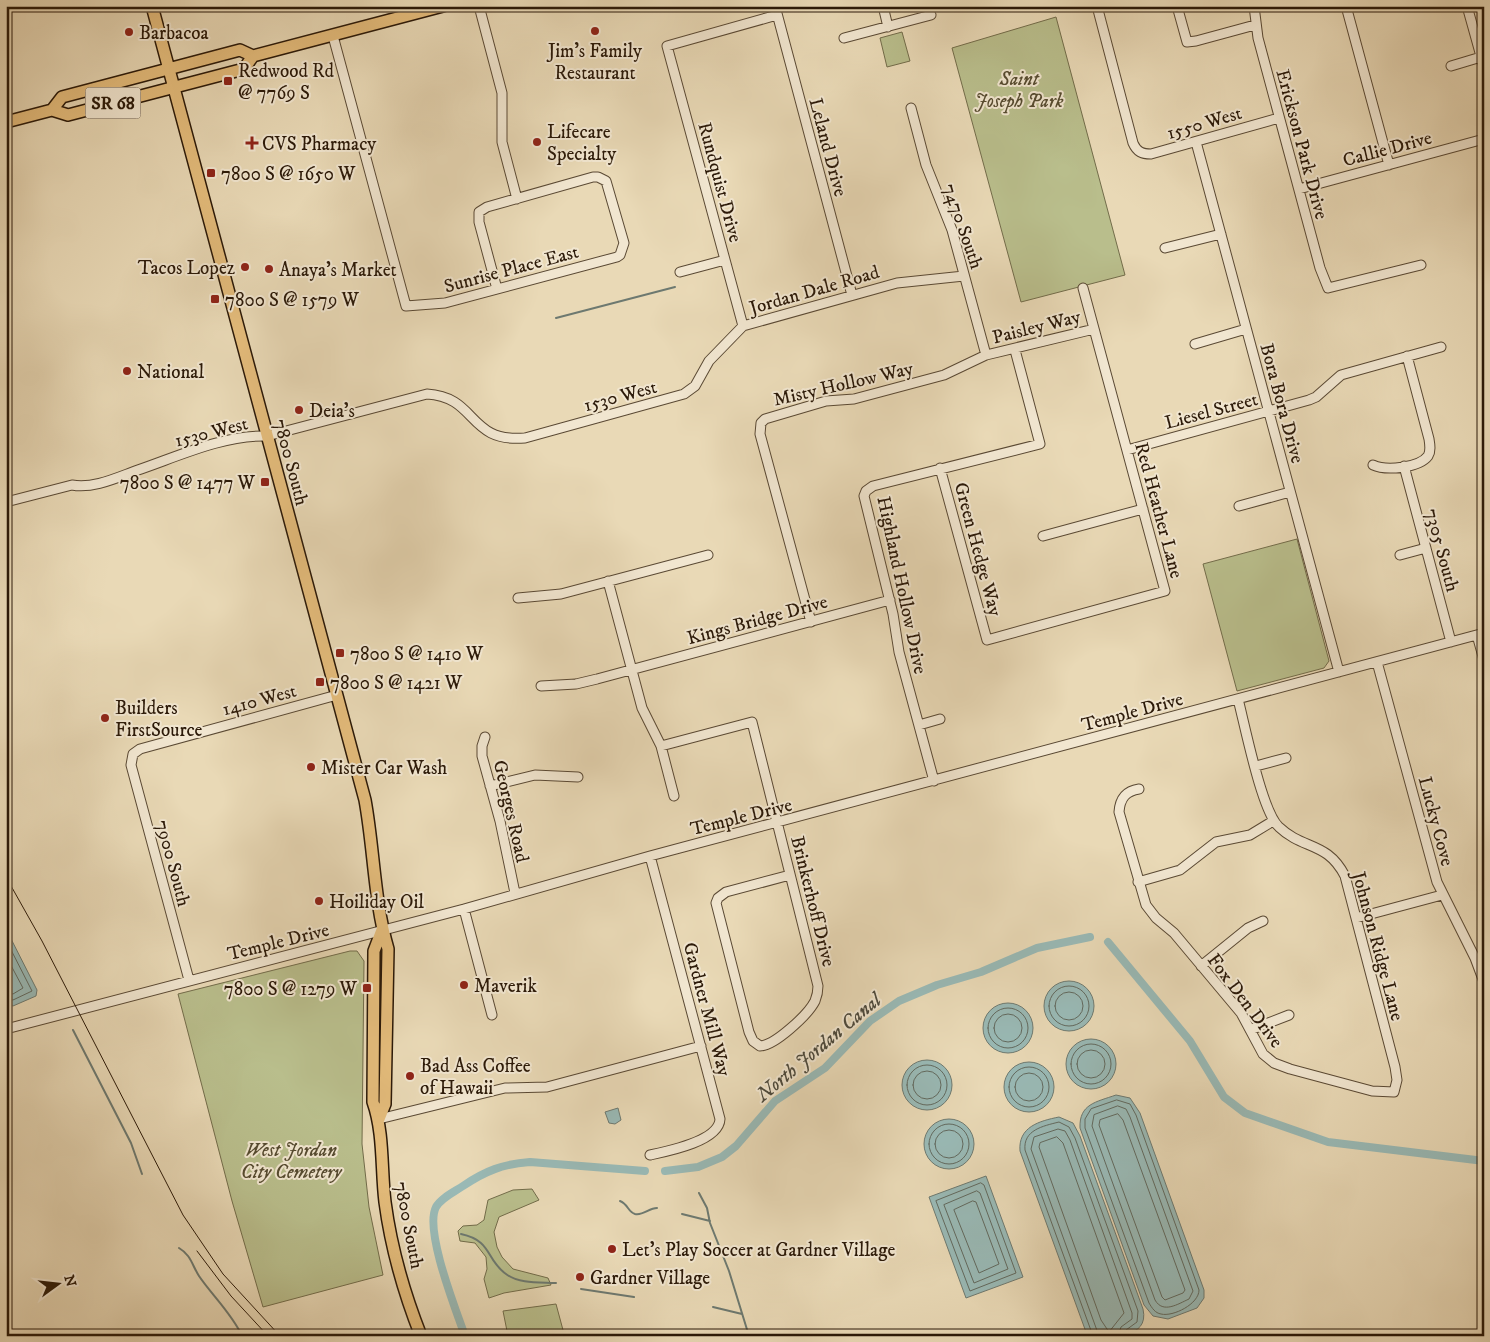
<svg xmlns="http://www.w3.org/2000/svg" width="1490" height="1342" viewBox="0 0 1490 1342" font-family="'IM FELL DW Pica',serif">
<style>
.green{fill:#b9be8c;stroke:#726c4a}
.water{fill:#99b9b5;stroke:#6d7970}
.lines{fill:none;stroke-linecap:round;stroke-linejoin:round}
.shore{stroke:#62695e;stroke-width:1}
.stream{stroke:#6d7970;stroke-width:2}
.canal{stroke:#99b9b5;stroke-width:8}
.minor-casing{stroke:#5a4934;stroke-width:11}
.major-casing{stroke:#2b1908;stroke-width:14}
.minor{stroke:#f1e6d0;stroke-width:9}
.major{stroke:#e4bc7b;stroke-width:11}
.tram{stroke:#2b1908;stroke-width:1}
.poi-dot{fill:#8f2418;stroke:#f1e6d0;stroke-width:2}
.labels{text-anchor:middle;stroke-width:4;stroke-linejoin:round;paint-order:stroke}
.shield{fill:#f1e6d0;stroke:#665644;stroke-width:1}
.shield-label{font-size:18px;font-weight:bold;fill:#2b1908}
.poi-label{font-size:19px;fill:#2b1908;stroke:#f1e6d0;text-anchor:start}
.park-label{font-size:19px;font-style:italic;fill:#564b30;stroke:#f1e6d0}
.street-label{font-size:19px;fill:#2b1908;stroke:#f1e6d0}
.water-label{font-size:20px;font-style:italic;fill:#4c493c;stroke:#f1e6d0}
</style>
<rect width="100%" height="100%" fill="#e9d9b6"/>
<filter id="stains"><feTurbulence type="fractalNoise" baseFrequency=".004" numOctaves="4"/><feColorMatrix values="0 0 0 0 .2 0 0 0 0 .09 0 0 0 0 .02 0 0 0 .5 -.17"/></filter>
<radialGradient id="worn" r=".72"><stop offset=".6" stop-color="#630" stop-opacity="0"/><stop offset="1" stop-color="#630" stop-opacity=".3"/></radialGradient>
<path class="green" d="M 1056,17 L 1125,275 L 1021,302 L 952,48 Z
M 902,32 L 910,61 L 887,67 L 880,38 Z
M 1297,539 L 1329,661 L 1324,668 L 1237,691 L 1203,564 Z
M 350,951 L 357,951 L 364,961 L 362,1144 L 369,1207 L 383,1275 L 263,1307 L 232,1201 L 178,994 Z
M 532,1189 L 539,1200 L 499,1217 L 494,1232 L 497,1247 L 502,1257 L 513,1269 L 548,1278 L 551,1285 L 504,1293 L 489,1298 L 484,1279 L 487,1269 L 486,1257 L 475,1243 L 460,1241 L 458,1231 L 463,1226 L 477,1225 L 484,1220 L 488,1200 L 513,1190 Z
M 556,1304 L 563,1330 L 561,1336 L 508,1336 L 503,1311 Z"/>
<path class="water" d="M 6,929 L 37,990 L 36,996 L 13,1006 L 6,1004 Z
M1044 1006a25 25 0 1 1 50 0a25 25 0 1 1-50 0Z
M983 1028a25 25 0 1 1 50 0a25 25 0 1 1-50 0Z
M1066 1064a25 25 0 1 1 50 0a25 25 0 1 1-50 0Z
M902 1085a25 25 0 1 1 50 0a25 25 0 1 1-50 0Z
M1004 1087a25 25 0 1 1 50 0a25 25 0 1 1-50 0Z
M 1116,1095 L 1130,1098 L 1140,1113 L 1204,1290 L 1204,1298 L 1197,1308 L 1168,1319 L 1153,1316 L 1144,1305 L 1080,1128 C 1079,1104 1096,1102 1116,1095 Z
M 618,1108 L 621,1120 L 615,1124 L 609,1123 L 605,1112 Z
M 1059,1117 L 1073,1123 L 1080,1136 L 1143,1309 C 1150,1340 1109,1336 1090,1336 L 1086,1332 L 1020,1151 C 1018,1127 1039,1121 1059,1117 Z
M924 1144a25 25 0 1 1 50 0a25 25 0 1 1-50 0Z
M 986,1176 L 1023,1277 L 966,1298 L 929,1197 Z"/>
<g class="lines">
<path class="shore" d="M 6,940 L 32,991 L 13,1000 L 6,999
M 6,956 L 23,988 L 13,994 L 6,993
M1049 1006a20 20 0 1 1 40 0a20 20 0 1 1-40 0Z
M1055 1006a14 14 0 1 1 28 0a14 14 0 1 1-28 0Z
M988 1028a20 20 0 1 1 40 0a20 20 0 1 1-40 0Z
M994 1028a14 14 0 1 1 28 0a14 14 0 1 1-28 0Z
M1071 1064a20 20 0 1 1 40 0a20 20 0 1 1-40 0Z
M1077 1064a14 14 0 1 1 28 0a14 14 0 1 1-28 0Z
M907 1085a20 20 0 1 1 40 0a20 20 0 1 1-40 0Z
M1009 1087a20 20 0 1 1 40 0a20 20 0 1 1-40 0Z
M913 1085a14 14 0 1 1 28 0a14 14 0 1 1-28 0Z
M1015 1087a14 14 0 1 1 28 0a14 14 0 1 1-28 0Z
M 1117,1100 L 1130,1104 L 1136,1115 L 1199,1290 C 1199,1304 1173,1317 1161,1314 C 1155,1313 1152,1308 1149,1303 L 1085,1128 L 1085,1119 L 1091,1109 Z
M 1118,1106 L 1126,1109 L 1130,1117 L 1193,1291 L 1189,1299 C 1178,1304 1163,1314 1155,1300 L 1092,1126 L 1094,1115 Z
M 1118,1114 L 1123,1120 L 1185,1290 L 1183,1293 L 1165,1300 L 1162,1297 L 1099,1125 L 1100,1120 Z
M929 1144a20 20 0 1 1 40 0a20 20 0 1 1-40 0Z
M935 1144a14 14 0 1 1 28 0a14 14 0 1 1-28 0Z
M 1057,1137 L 1063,1143 L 1124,1313 L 1109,1332 L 1101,1320 L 1039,1147 L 1040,1143 Z
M 981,1183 L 984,1185 L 1016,1273 L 970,1291 L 936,1201 Z
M 977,1191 L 980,1193 L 1008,1269 L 974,1283 L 944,1205 Z
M 973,1201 L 976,1202 L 999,1264 L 979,1273 L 954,1210 Z
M 1093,1336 L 1025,1150 C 1023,1130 1043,1126 1059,1122 L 1069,1127 L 1075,1138 L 1138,1311 L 1137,1322 L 1126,1330 L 1124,1336
M 1099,1336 L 1031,1149 L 1034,1137 L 1058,1129 L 1065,1131 L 1070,1140 L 1132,1313 L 1132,1319 L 1121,1327 L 1118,1336"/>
<path class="stream" d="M 556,318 L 675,287
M 73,1030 L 131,1143 L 142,1174
M 699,1193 L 707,1208 L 710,1223 L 729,1271 L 749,1336
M 620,1201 C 628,1204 628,1212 635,1214 C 643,1216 649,1208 657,1208
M 682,1214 L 710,1221
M 461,1234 C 493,1241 485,1259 506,1274 C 519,1284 541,1282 556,1283
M 179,1248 C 191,1255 192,1265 199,1276 C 211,1294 233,1315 242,1336
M 581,1289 L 634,1297
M 713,1307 L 742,1314"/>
<path class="canal" d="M 1108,942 L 1190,1041 L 1224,1097 L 1245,1113 L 1328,1142 L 1484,1161
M 665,1171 L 698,1167 L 722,1157 L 736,1146 L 775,1101 L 825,1068 L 870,1021 L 899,1001 L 937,985 L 981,972 L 1037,948 L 1090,937
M 465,1336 C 456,1310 424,1230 436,1207 C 441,1198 454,1192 463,1186 C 485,1171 503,1164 530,1162 L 645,1171"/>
<defs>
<path id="minor" d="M 479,6 L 502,93 L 502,142 L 517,199
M 775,6 L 852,295
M 883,6 L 888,27
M 1097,6 L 1133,143 C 1137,152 1142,154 1151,154 L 1279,118
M 1177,6 L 1187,42 L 1196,41 L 1255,25
M 1254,6 L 1258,38 L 1320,268 L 1328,288 L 1421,265
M 1346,6 L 1389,165
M 1467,6 L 1484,67
M 333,36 L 406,306 L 445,303 L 617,257 L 620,255 L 624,243 L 606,181 L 598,177 L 593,177 L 487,207 L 479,212 L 479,222 L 497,289
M 844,38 L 931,15
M 1451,66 L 1481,57
M 911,108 L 926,165 L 952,230 L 986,355
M 1196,142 L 1339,672
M 1299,189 L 1484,139
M 1165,248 L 1221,234
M 680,272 L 725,260
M 743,326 L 667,46 L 777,15
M 1195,344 L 1246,329
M 1127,450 L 1309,400 L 1316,397 L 1341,375 L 1441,347
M 1373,465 C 1386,471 1419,468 1428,456 C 1431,451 1430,445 1429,439 L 1407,356
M 1404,466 L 1451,642
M 940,468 L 987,640 L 1165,591 L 1083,288
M 6,502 L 72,485 C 94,489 118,477 138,470 C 179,456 223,435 267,436 L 427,394 C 478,397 467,443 525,438 L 684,394 L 695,386 L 709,361 L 743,326 L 897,283 L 964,276
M 1239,506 L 1290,492
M 1043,536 L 1143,509
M 1400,555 L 1426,548
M 608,581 L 642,708 L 661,746 L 674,796
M 518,598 L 561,594 L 708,555
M 811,622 L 760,434 L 761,423 L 765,419 L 826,401 L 854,399 L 944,375 L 986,355 L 1094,329
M 1477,635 L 1484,660
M 1377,662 L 1437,882 L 1475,958 L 1484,982
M 541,686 L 576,684 L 597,679 L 890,600
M 919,725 L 940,719
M 485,737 L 482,746 L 482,756 L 500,821 L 515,893
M 661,746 L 752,722 L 818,986 C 818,991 817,996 815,1001 C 808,1015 774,1046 760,1046 L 753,1041 L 749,1032 L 716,903 L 718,898 L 726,892 L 790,875
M 1256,766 L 1286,758
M 934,781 L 899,652 L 893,614 L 864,496 L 866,491 L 873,486 L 1040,444 L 1015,350
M 490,786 L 535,775 L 578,777
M 1139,789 C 1126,791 1120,798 1119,812 L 1146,905 L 1156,918 L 1174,933 L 1241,1013 L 1263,1054 L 1274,1063 L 1290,1069 L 1372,1091 L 1394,1092 L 1397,1080 L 1395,1067 L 1345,876 C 1327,841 1303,850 1279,827 C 1262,812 1245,726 1238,699
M 650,856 L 720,1119 C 719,1141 669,1151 650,1155
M 1138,882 L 1180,870 L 1216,842 L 1250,835 L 1273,821
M 464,909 L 492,1015
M 1356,918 L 1442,895
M 1201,966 L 1248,928 L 1263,921
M 189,980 L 131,765 L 133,754 L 140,749 L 337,695
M 6,1029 L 464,909 L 650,856 L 1484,633
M 1250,1030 L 1289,1015
M 379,1119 L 505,1088 L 547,1087 L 701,1046"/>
<path id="major" d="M 152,6 L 365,800 C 374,849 374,901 388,949 L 385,1104 L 379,1119
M 52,110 L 68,115 L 244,69 L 253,56
M 6,122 L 52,110 L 62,97 L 240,50 L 253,56 L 443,6
M 382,930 L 374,951 L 373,1102 C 384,1133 381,1169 385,1202 C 391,1247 404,1293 421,1336"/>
</defs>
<use href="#minor" class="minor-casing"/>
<use href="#major" class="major-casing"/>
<use href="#minor" class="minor"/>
<use href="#major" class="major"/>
<path class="tram" d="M 6,877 L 42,941 L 183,1215 L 223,1274 L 280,1336
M 197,1251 L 231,1296 L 268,1336"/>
</g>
<g class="poi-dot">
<circle cx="595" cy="31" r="5"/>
<circle cx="129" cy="32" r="5"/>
<rect x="223" y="76" width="10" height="10" rx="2.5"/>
<circle cx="537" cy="142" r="5"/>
<path d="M249.5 135.5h5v5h5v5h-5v5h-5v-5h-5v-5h5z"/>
<rect x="206" y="168" width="10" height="10" rx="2.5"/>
<circle cx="245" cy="267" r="5"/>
<circle cx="269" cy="269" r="5"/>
<rect x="210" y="294" width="10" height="10" rx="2.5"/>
<circle cx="127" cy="371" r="5"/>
<circle cx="299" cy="410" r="5"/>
<rect x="260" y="477" width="10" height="10" rx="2.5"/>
<rect x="335" y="648" width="10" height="10" rx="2.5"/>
<rect x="315" y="677" width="10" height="10" rx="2.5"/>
<circle cx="105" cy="718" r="5"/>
<circle cx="311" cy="767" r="5"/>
<circle cx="319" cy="901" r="5"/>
<circle cx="464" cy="985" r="5"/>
<rect x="362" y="983" width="10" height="10" rx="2.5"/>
<circle cx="410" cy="1076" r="5"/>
<circle cx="612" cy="1249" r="5"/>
<circle cx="580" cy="1277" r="5"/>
</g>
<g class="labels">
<rect class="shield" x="85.5" y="87.5" width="55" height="31" rx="4"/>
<g class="shield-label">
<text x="113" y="109">SR 68</text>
</g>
<g class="poi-label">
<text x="139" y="39">Barbacoa</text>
<text x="595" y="57" text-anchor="middle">Jim's Family<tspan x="595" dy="22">Restaurant</tspan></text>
<text x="238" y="77">Redwood Rd<tspan x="238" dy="22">@ 7769 S</tspan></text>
<text x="547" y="138">Lifecare<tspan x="547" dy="22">Specialty</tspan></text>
<text x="262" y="150">CVS Pharmacy</text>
<text x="221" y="180">7800 S @ 1650 W</text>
<text x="235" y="274" text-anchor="end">Tacos Lopez</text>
<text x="279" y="276">Anaya's Market</text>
<text x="225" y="306">7800 S @ 1579 W</text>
<text x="137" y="378">National</text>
<text x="309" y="417">Deia's</text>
<text x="255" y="489" text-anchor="end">7800 S @ 1477 W</text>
<text x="350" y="660">7800 S @ 1410 W</text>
<text x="330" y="689">7800 S @ 1421 W</text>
<text x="115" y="714">Builders<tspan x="115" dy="22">FirstSource</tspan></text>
<text x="321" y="774">Mister Car Wash</text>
<text x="329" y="908">Hoiliday Oil</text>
<text x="474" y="992">Maverik</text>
<text x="357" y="995" text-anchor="end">7800 S @ 1279 W</text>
<text x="420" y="1072">Bad Ass Coffee<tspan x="420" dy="22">of Hawaii</tspan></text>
<text x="622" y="1256">Let's Play Soccer at Gardner Village</text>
<text x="590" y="1284">Gardner Village</text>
</g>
<g class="park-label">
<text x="1019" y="85">Saint<tspan x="1019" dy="22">Joseph Park</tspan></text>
<text x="291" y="1156">West Jordan<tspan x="291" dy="22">City Cemetery</tspan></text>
</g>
<g class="street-label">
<text transform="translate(1204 122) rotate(-16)" y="7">1550 West</text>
<text transform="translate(1303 144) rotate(75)" y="7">Erickson Park Drive</text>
<text transform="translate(829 147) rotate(75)" y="7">Leland Drive</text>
<text transform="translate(1387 148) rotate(-15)" y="7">Callie Drive</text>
<text transform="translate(721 182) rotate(75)" y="7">Rundquist Drive</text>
<text transform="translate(964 226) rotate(71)" y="7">7470 South</text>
<text transform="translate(511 268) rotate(-15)" y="7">Sunrise Place East</text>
<text transform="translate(814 289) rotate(-16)" y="7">Jordan Dale Road</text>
<text transform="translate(1036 326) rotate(-14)" y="7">Paisley Way</text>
<text transform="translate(843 383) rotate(-13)" y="7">Misty Hollow Way</text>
<text transform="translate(620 395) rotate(-15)" y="7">1530 West</text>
<text transform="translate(1283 403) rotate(75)" y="7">Bora Bora Drive</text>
<text transform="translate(1211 410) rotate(-15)" y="7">Liesel Street</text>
<text transform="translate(211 431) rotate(-14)" y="7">1530 West</text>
<text transform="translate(292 462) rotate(75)" y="7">7800 South</text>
<text transform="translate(1160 510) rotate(75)" y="7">Red Heather Lane</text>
<text transform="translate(979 549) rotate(75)" y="7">Green Hedge Way</text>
<text transform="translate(1443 550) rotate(75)" y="7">7305 South</text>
<text transform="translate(903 585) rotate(78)" y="7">Highland Hollow Drive</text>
<text transform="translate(757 619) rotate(-15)" y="7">Kings Bridge Drive</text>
<text transform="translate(259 699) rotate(-15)" y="7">1410 West</text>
<text transform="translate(1132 711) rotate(-15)" y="7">Temple Drive</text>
<text transform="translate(512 811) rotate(77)" y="7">Georges Road</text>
<text transform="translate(741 816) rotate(-14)" y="7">Temple Drive</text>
<text transform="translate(1437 821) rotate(75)" y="7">Lucky Cove</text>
<text transform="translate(174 863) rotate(75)" y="7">7900 South</text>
<text transform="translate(814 901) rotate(76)" y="7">Brinkerhoff Drive</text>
<text transform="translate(278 941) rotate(-14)" y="7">Temple Drive</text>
<text transform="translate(1379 946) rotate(75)" y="7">Johnson Ridge Lane</text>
<text transform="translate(1246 1000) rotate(53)" y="7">Fox Den Drive</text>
<text transform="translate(708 1009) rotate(75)" y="7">Gardner Mill Way</text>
<text transform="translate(410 1225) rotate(79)" y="7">7800 South</text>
</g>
<g class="water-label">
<text transform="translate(818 1047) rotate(-40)" y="7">North Jordan Canal</text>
</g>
</g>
<rect width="1490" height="1342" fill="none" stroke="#e9d9b6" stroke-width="25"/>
<rect x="8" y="8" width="1475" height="1327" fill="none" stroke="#2b1908" stroke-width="2.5"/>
<rect x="12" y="12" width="1465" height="1317" fill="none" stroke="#2b1908"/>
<g transform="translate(58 1284) rotate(75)" stroke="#f1e6d0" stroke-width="4" paint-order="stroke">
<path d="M0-4L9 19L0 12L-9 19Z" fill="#2b1908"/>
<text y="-8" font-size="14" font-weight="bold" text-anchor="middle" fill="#2b1908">N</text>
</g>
<rect width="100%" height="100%" filter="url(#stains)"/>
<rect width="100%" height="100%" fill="url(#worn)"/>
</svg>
